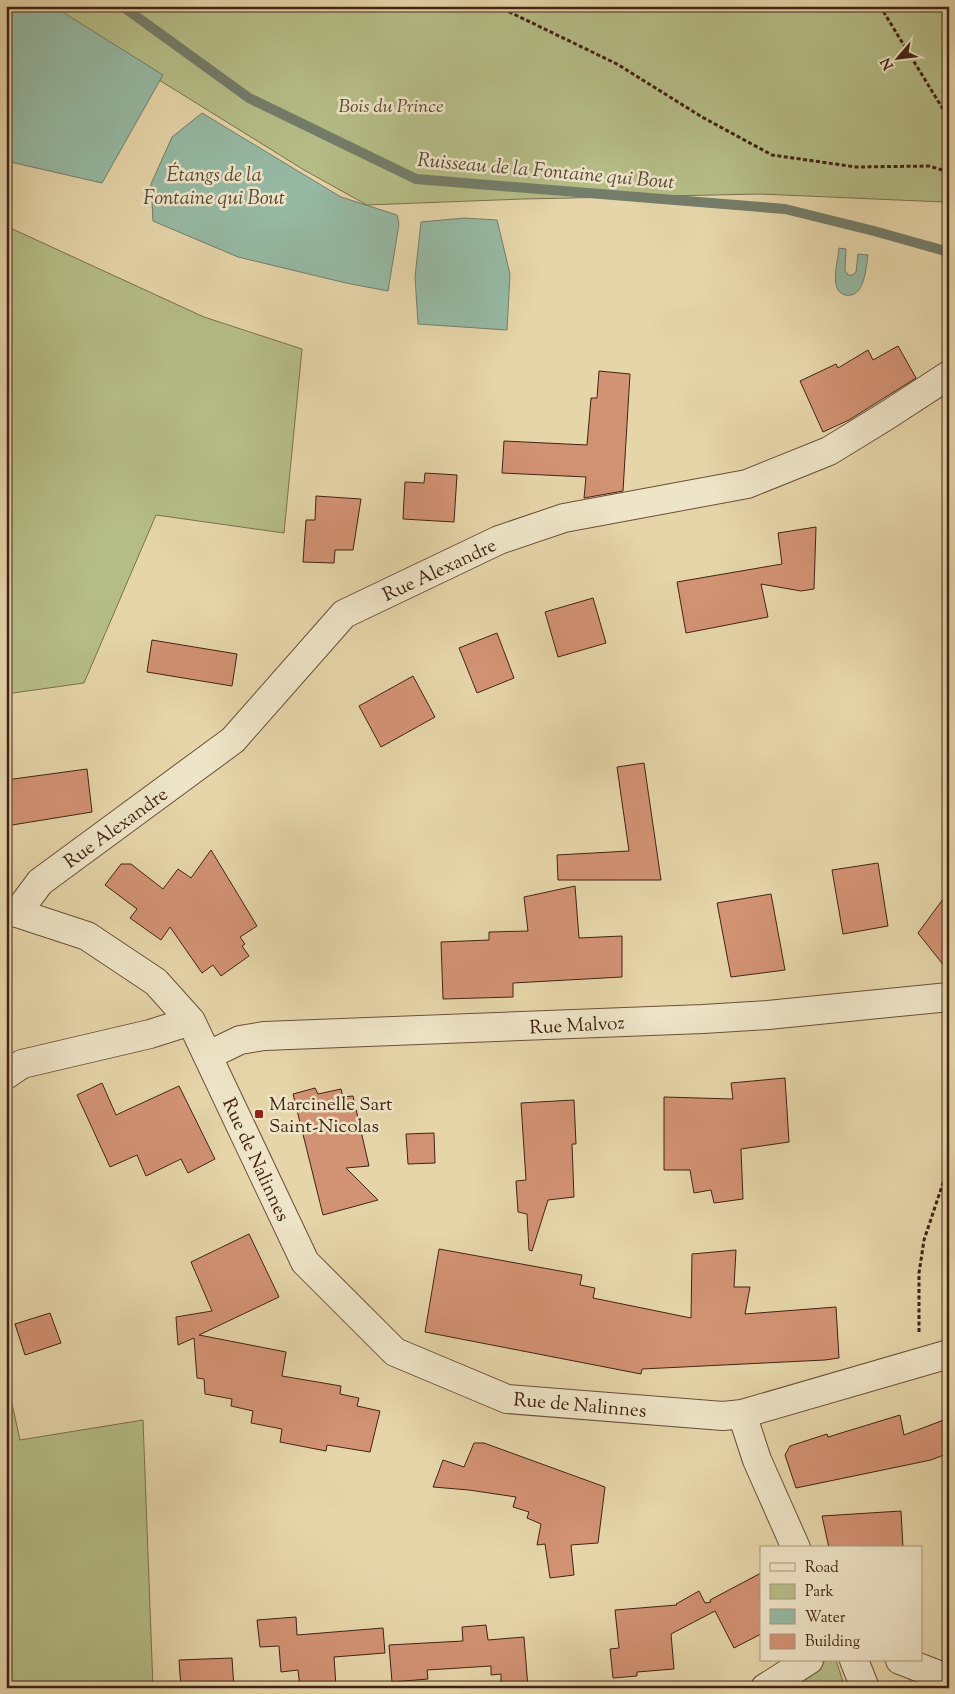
<svg xmlns="http://www.w3.org/2000/svg" width="955" height="1694" viewBox="0 0 955 1694" font-family="'Sorts Mill Goudy',serif">
<style>
.green{fill:#b5bd87;stroke:#7c704e}
.water{fill:#96b9a4;stroke:#747d6a}
.lines{fill:none;stroke-linecap:round;stroke-linejoin:round}
.stream{stroke:#747d6a;stroke-width:10}
.building{fill:#d29274;stroke:#422314}
.street-casing{stroke:#6b5039;stroke-width:30}
.path{stroke:#422314;stroke-width:3;stroke-dasharray:4 2.5;stroke-linecap:butt}
.street{stroke:#eee4c7;stroke-width:28}
.poi-dot{fill:#8f2418;stroke:#eee4c7;stroke-width:2}
.labels{text-anchor:middle;stroke-width:5;stroke-linejoin:round;paint-order:stroke}
.park-label{font-size:19px;font-style:italic;fill:#5f4a31;stroke:#eee4c7}
.street-label{font-size:19px;fill:#422314;stroke:#eee4c7}
.poi-label{font-size:19px;fill:#422314;stroke:#eee4c7;text-anchor:start}
.water-label{font-size:20px;font-style:italic;fill:#574838;stroke:#eee4c7}
</style>
<rect width="100%" height="100%" fill="#e5d5a9"/>
<filter id="stains"><feTurbulence type="fractalNoise" baseFrequency=".004" numOctaves="4"/><feColorMatrix values="0 0 0 0 .2 0 0 0 0 .09 0 0 0 0 .02 0 0 0 .5 -.17"/></filter>
<radialGradient id="worn" r=".72"><stop offset=".6" stop-color="#630" stop-opacity="0"/><stop offset="1" stop-color="#630" stop-opacity=".3"/></radialGradient>
<path class="green" d="M 40,6 L 949,6 L 949,213 L 943,202 L 761,194 L 523,199 L 367,205 L 304,170 Z
M 6,226 L 204,317 L 302,349 L 284,533 L 156,515 L 84,683 L 6,694 Z
M 6,1377 L 20,1440 L 143,1420 L 153,1688 L 6,1688 Z
M 827,1660 L 836,1660 L 845,1688 L 788,1688 Z"/>
<path class="water" d="M 6,6 L 53,6 L 163,75 L 102,183 L 6,161 Z
M 202,113 L 341,197 L 397,215 L 399,224 L 388,291 L 346,283 L 238,257 L 153,221 L 151,184 L 172,137 Z
M 464,218 L 497,220 L 510,274 L 507,330 L 418,324 L 415,277 L 421,222 Z
M 839,248 L 846,249 L 845,270 L 848,275 L 852,275 L 856,272 L 858,254 L 868,255 C 866,267 865,299 845,295 C 841,294 838,291 837,288 C 833,276 838,260 839,248 Z"/>
<g class="lines">
<path class="stream" d="M 122,6 L 249,98 L 416,179 L 785,209 L 874,231 L 949,252"/>
</g>
<path class="building" d="M 898,346 L 916,378 L 849,420 L 823,432 L 800,381 L 836,364 L 838,368 L 868,350 L 873,360 Z
M 599,371 L 630,374 L 623,491 L 584,498 L 586,477 L 502,473 L 504,441 L 587,445 L 591,398 L 597,398 Z
M 425,473 L 457,475 L 454,522 L 403,519 L 405,482 L 424,483 Z
M 316,496 L 361,499 L 353,550 L 335,550 L 334,563 L 303,562 L 306,520 L 315,520 Z
M 816,527 L 814,589 L 801,591 L 761,584 L 768,617 L 686,633 L 677,582 L 782,564 L 778,533 Z
M 593,598 L 606,643 L 558,657 L 545,612 Z
M 497,633 L 514,678 L 477,693 L 459,648 Z
M 152,640 L 237,654 L 232,686 L 147,672 Z
M 413,676 L 435,717 L 381,747 L 359,706 Z
M 644,763 L 661,880 L 558,880 L 557,855 L 629,851 L 617,767 Z
M 87,769 L 92,812 L 6,826 L 6,780 Z
M 211,850 L 257,926 L 240,937 L 245,944 L 242,946 L 249,956 L 221,976 L 213,965 L 202,973 L 170,927 L 161,940 L 130,918 L 137,909 L 105,885 L 121,864 L 131,864 L 163,889 L 178,869 L 191,878 Z
M 878,863 L 888,926 L 843,934 L 832,870 Z
M 575,886 L 579,938 L 622,936 L 622,977 L 513,983 L 513,997 L 443,999 L 441,942 L 489,940 L 489,932 L 528,931 L 524,897 Z
M 949,891 L 949,972 L 918,933 Z
M 771,894 L 785,970 L 731,977 L 717,903 Z
M 785,1078 L 789,1142 L 741,1149 L 743,1199 L 714,1203 L 711,1190 L 694,1193 L 690,1170 L 664,1170 L 664,1097 L 733,1099 L 731,1083 Z
M 102,1083 L 116,1115 L 179,1086 L 215,1159 L 188,1173 L 181,1159 L 146,1176 L 137,1155 L 110,1167 L 77,1095 Z
M 315,1088 L 318,1094 L 341,1089 L 343,1097 L 353,1096 L 369,1166 L 346,1168 L 378,1200 L 323,1215 L 293,1094 Z
M 574,1100 L 576,1144 L 572,1144 L 574,1197 L 548,1200 L 532,1251 L 529,1250 L 527,1214 L 518,1212 L 516,1181 L 526,1180 L 521,1103 Z
M 434,1133 L 435,1163 L 408,1164 L 406,1134 Z
M 249,1234 L 279,1297 L 199,1335 L 286,1352 L 282,1376 L 341,1386 L 340,1394 L 359,1398 L 357,1406 L 380,1411 L 370,1452 L 327,1445 L 326,1451 L 280,1442 L 282,1429 L 251,1423 L 253,1411 L 231,1406 L 232,1399 L 205,1394 L 204,1379 L 197,1378 L 194,1338 L 178,1345 L 176,1317 L 212,1311 L 191,1262 Z
M 439,1249 L 582,1275 L 580,1285 L 595,1288 L 593,1298 L 691,1318 L 692,1254 L 736,1250 L 734,1287 L 750,1287 L 745,1314 L 836,1307 L 839,1358 L 825,1360 L 642,1369 L 641,1374 L 425,1332 Z
M 50,1313 L 61,1343 L 25,1355 L 15,1324 Z
M 900,1415 L 904,1435 L 949,1418 L 949,1453 L 931,1460 L 796,1488 L 785,1455 L 790,1446 L 827,1434 L 828,1437 Z
M 474,1443 L 484,1443 L 605,1487 L 598,1543 L 571,1545 L 574,1575 L 550,1578 L 545,1544 L 537,1545 L 541,1524 L 527,1518 L 529,1512 L 513,1507 L 516,1497 L 469,1490 L 433,1487 L 443,1460 L 464,1467 Z
M 901,1511 L 903,1548 L 829,1548 L 822,1516 Z
M 761,1573 L 761,1634 L 734,1648 L 715,1611 L 671,1634 L 674,1669 L 637,1672 L 637,1676 L 613,1678 L 610,1649 L 619,1648 L 615,1610 L 677,1605 L 676,1604 L 699,1591 L 705,1603 L 711,1602 L 710,1600 Z
M 296,1617 L 297,1635 L 383,1628 L 385,1653 L 334,1657 L 336,1686 L 300,1688 L 298,1670 L 281,1672 L 279,1646 L 260,1647 L 257,1620 Z
M 486,1625 L 488,1640 L 524,1637 L 528,1688 L 501,1688 L 501,1674 L 491,1675 L 491,1666 L 427,1670 L 428,1679 L 392,1682 L 389,1645 L 463,1641 L 462,1627 Z
M 232,1658 L 234,1688 L 181,1688 L 179,1660 Z"/>
<g class="lines">
<defs>
<path id="street" d="M 6,912 L 17,913 L 87,936 L 156,982 L 191,1021 L 305,1262 L 395,1352 L 507,1399 L 723,1416 L 742,1414 L 949,1354
M 17,913 L 40,882 L 233,740 L 344,614 L 499,540 L 564,518 L 747,484 L 829,451 L 886,416 L 949,375
M 209,1055 L 240,1040 L 264,1036 L 703,1019 L 768,1015 L 949,997
M 6,1075 L 22,1064 L 150,1034 L 191,1021
M 742,1414 L 757,1460 L 796,1548
M 854,1660 L 865,1688
M 900,1660 L 949,1679
M 765,1688 L 809,1660"/>
</defs>
<use href="#street" class="street-casing"/>
<path class="path" d="M 497,6 L 617,64 L 702,117 L 772,155 L 856,167 L 929,166 L 949,172
M 880,6 L 949,119
M 919,1332 L 919,1273 L 924,1240 L 949,1165"/>
<use href="#street" class="street"/>
</g>
<rect class="poi-dot" x="254" y="1109" width="10" height="10" rx="2.5"/>
<g class="labels">
<g class="park-label">
<text x="391" y="112">Bois du Prince</text>
</g>
<g class="street-label">
<text transform="translate(439 569) rotate(-25)" y="7">Rue Alexandre</text>
<text transform="translate(115 827) rotate(-36)" y="7">Rue Alexandre</text>
<text transform="translate(577 1024) rotate(-3)" y="7">Rue Malvoz</text>
<text transform="translate(257 1159) rotate(65)" y="7">Rue de Nalinnes</text>
<text transform="translate(580 1404) rotate(5)" y="7">Rue de Nalinnes</text>
</g>
<g class="poi-label">
<text x="269" y="1110">Marcinelle Sart<tspan x="269" dy="22">Saint-Nicolas</tspan></text>
</g>
<g class="water-label">
<text transform="translate(546 170) rotate(5)" y="7">Ruisseau de la Fontaine qui Bout</text>
<text x="214" y="181">Étangs de la<tspan x="214" dy="23">Fontaine qui Bout</tspan></text>
</g>
</g>
<rect width="955" height="1694" fill="none" stroke="#e5d5a9" stroke-width="25"/>
<rect x="8" y="8" width="940" height="1679" fill="none" stroke="#422314" stroke-width="2.5"/>
<rect x="12" y="12" width="930" height="1669" fill="none" stroke="#422314"/>
<rect x="760" y="1546" width="162" height="115" fill="#eee4c7" stroke="#a9977f"/>
<rect x="770" y="1563" width="25" height="8" fill="#eee4c7" stroke="#a9977f"/>
<text x="805" y="1572" font-size="15" fill="#422314">Road</text>
<rect x="770" y="1584" width="25" height="15" fill="#b5bd87" stroke="#a9977f"/>
<text x="805" y="1596" font-size="15" fill="#422314">Park</text>
<rect x="770" y="1609" width="25" height="15" fill="#96b9a4" stroke="#a9977f"/>
<text x="805" y="1622" font-size="15" fill="#422314">Water</text>
<rect x="770" y="1634" width="25" height="15" fill="#d29274" stroke="#a9977f"/>
<text x="805" y="1646" font-size="15" fill="#422314">Building</text>
<g transform="translate(898 58) rotate(242)" stroke="#eee4c7" stroke-width="4" paint-order="stroke">
<path d="M0-4L9 19L0 12L-9 19Z" fill="#422314"/>
<text y="-8" font-size="14" font-weight="bold" text-anchor="middle" fill="#422314">N</text>
</g>
<rect width="100%" height="100%" filter="url(#stains)"/>
<rect width="100%" height="100%" fill="url(#worn)"/>
</svg>
